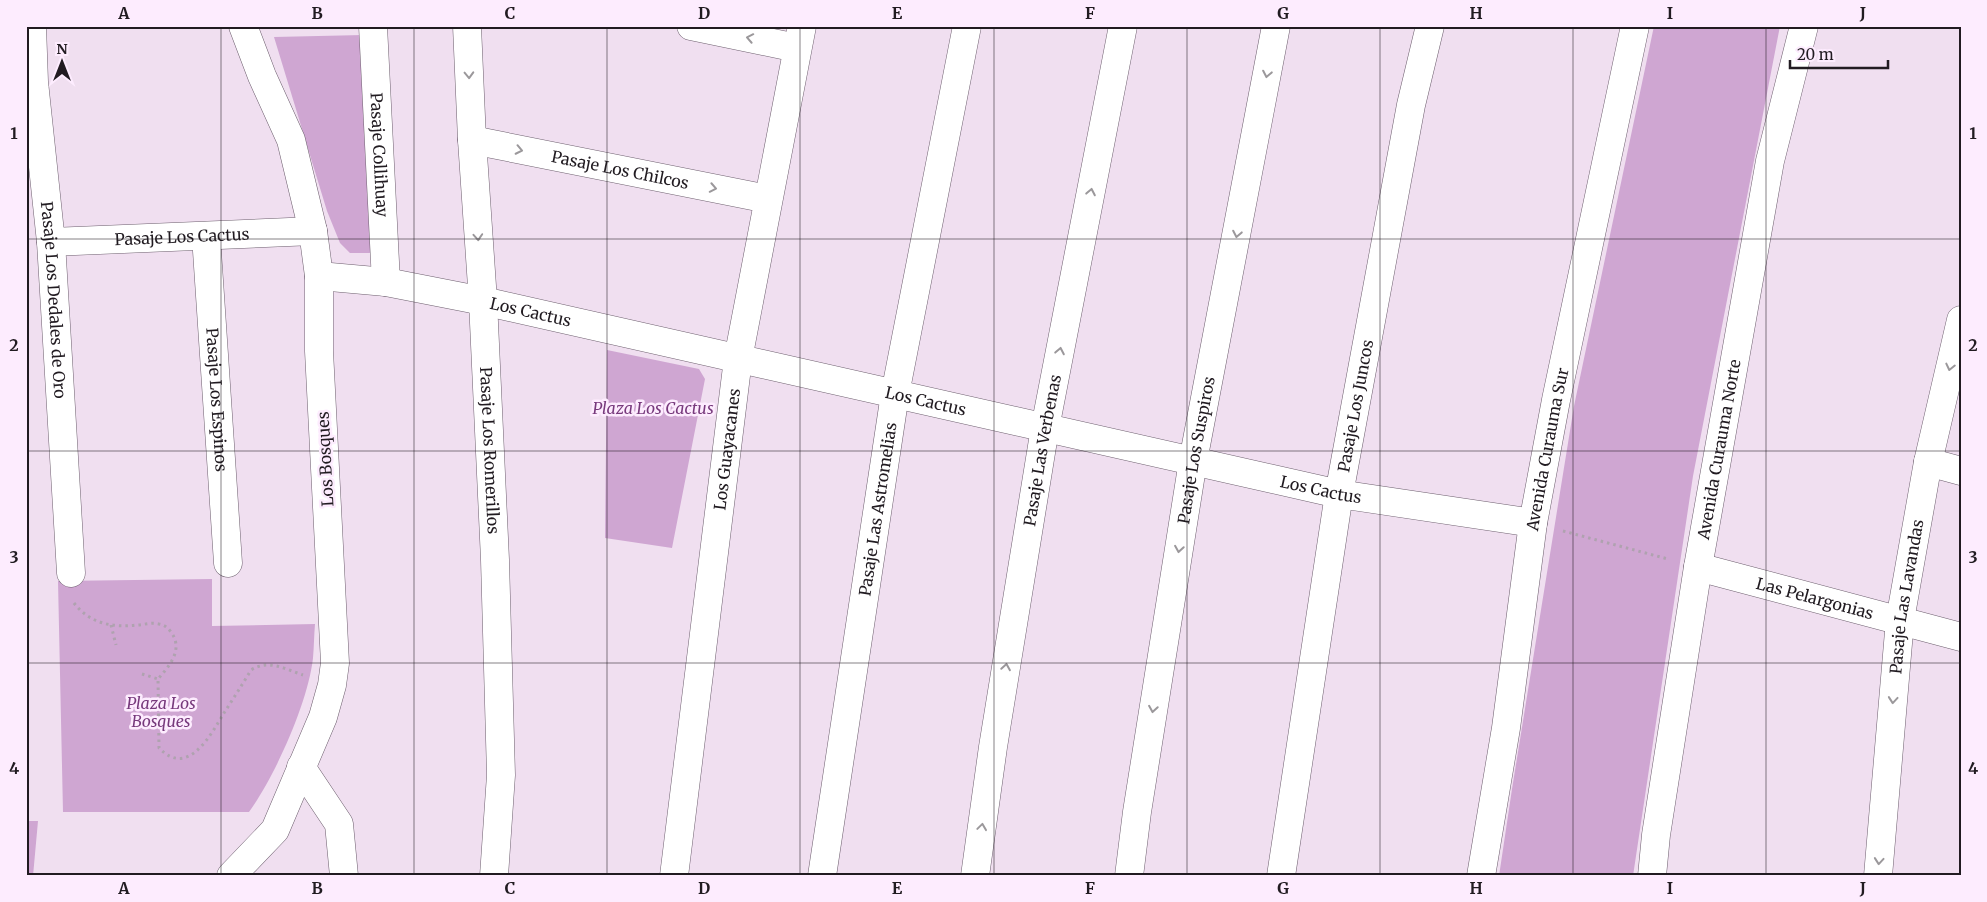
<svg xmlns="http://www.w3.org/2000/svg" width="1987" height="902" viewBox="0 0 1987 902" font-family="Merriweather,serif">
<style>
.green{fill:#cfa6d2}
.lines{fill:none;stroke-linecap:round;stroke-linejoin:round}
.minor-casing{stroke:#6d5f6e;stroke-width:29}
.tertiary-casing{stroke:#6d5f6e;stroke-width:29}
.path{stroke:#afa2af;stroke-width:3;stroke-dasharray:2.5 4;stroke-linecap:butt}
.minor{stroke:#fff;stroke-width:28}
.tertiary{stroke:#fff;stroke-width:28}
.oneway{stroke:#9b989b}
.grid{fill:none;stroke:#211b21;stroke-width:1;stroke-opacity:0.55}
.labels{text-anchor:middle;stroke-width:5;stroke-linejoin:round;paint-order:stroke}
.street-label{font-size:16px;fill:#211b21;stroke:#fdecfe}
.park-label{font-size:16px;font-style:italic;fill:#77397c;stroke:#fdecfe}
.neatline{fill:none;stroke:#211b21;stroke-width:2}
.grid-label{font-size:16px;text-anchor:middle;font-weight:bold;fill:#211b21}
</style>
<rect width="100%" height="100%" fill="#f0dff0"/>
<path class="green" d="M 1654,26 L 1780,26 L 1693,476 L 1633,876 L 1499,876 L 1512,789 L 1574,406 Z
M 363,35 L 378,246 L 371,253 L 350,253 L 340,243 L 327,211 L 274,37 Z
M 607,350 L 699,369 L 705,379 L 672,548 L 605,538 Z
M 212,579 L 212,626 L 315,624 C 314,635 314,647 313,658 C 308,703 275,776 249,812 L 63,812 L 58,581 Z
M 26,821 L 38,821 L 33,876 L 26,876 Z"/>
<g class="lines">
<defs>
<g id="minor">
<path id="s1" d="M 32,26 L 34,82 L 51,242 L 71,573"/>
<path id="s2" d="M 373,26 L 386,282"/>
<path id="s3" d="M 467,26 L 472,140 L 483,301 L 495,560 L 501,775 L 494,876"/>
<path d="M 691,26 L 797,48"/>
<path id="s4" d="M 472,140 L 768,199"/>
<path id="s5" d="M 206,236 L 228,563"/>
<path id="s6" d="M 51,242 L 313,231"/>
<path id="s7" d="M 319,276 L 386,282 L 483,301 L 1339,494 L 1533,523"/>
<path d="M 1928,462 L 1961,471"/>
<path id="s8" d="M 1698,567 L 1961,637"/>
<path d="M 301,767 L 339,824 L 344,876"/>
<path d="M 231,876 L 275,830 L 323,717 L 332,685 L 335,663 L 319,351 L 319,276 L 313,231 L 291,140 L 262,76 L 243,26"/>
<path id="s9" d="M 674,876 L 738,359 L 802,26"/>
<path id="s10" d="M 822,876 L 895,394 L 967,26"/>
<path id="s11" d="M 975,876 L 993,747 L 1045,428 L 1123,26"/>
<path id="s12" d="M 1129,876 L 1137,812 L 1193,461 L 1276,26"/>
<path id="s13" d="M 1281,876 L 1339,494 L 1411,105 L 1430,26"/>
<path id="s14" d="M 1878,876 L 1900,620 L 1928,462 L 1961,320"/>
</g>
<g id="tertiary">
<path id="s15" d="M 1481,876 L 1506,728 L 1533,523 L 1556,400 L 1635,26"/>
<path id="s16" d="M 1652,876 L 1656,835 L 1698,567 L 1770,161 L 1804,26"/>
</g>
</defs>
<use href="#minor" class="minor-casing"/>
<use href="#tertiary" class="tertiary-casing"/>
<path class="path" d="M 1563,531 L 1668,559
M 74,603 C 89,623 112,628 136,625 C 144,625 151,622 159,624 C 165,625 168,628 171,632 C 184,650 169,666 158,679 L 159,748 C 188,778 210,736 224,713 C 233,699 242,685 251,670 C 269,659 285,669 303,675
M 111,625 L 116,645
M 142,674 L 158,679"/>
<use href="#minor" class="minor"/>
<use href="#tertiary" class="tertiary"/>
</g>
<defs><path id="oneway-chevron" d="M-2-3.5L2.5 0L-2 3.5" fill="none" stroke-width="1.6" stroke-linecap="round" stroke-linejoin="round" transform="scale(1.25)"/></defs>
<g class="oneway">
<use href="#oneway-chevron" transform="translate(750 38) rotate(-169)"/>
<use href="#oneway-chevron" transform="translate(1267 74) rotate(101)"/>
<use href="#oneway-chevron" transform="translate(469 75) rotate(88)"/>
<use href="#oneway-chevron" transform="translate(519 150) rotate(12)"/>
<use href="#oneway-chevron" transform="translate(713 188) rotate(11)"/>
<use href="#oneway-chevron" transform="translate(1091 192) rotate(-79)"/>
<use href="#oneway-chevron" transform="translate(1237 234) rotate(101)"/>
<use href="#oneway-chevron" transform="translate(478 237) rotate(86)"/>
<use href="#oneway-chevron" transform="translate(1060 351) rotate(-79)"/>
<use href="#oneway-chevron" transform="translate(1950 367) rotate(103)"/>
<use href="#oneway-chevron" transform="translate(1179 549) rotate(99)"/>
<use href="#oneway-chevron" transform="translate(1006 667) rotate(-81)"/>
<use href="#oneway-chevron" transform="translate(1893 700) rotate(95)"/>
<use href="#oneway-chevron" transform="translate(1153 709) rotate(99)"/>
<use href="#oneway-chevron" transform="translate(982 827) rotate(-82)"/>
<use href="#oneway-chevron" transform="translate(1879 861) rotate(95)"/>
</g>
<path class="grid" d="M 221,26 L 221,876M 414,26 L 414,876M 607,26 L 607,876M 800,26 L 800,876M 994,26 L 994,876M 1187,26 L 1187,876M 1380,26 L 1380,876M 1573,26 L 1573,876M 1766,26 L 1766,876M 26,239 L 1961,239M 26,451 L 1961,451M 26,663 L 1961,663"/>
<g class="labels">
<g class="street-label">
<text dy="6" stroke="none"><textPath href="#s2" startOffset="129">Pasaje Collihuay</textPath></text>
<text dy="6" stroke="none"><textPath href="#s4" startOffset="151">Pasaje Los Chilcos</textPath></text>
<text dy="6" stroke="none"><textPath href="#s6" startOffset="131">Pasaje Los Cactus</textPath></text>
<text dy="6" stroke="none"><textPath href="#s1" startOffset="275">Pasaje Los Dedales de Oro</textPath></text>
<text dy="6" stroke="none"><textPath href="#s7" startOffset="215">Los Cactus</textPath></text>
<text dy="6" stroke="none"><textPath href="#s5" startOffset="164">Pasaje Los Espinos</textPath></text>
<text dy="6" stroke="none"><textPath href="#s7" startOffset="620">Los Cactus</textPath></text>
<text dy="6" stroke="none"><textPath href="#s13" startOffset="476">Pasaje Los Juncos</textPath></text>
<text dy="6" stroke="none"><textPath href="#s9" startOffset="430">Los Guayacanes</textPath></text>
<text dy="6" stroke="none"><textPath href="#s15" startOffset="432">Avenida Curauma Sur</textPath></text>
<text dy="6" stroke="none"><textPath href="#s16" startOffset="432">Avenida Curauma Norte</textPath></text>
<text dy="6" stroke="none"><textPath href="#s11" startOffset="431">Pasaje Las Verbenas</textPath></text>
<text dy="6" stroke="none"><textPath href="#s12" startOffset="431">Pasaje Los Suspiros</textPath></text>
<text dy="6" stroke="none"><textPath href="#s3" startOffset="425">Pasaje Los Romerillos</textPath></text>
<text transform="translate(325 459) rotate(-93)" y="6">Los Bosques</text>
<text dy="6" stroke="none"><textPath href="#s7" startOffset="1025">Los Cactus</textPath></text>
<text dy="6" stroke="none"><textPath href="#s10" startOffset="371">Pasaje Las Astromelias</textPath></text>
<text dy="6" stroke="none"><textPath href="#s14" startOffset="281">Pasaje Las Lavandas</textPath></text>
<text dy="6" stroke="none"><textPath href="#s8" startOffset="121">Las Pelargonias</textPath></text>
</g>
<g class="park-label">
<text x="653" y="414">Plaza Los Cactus</text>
<text x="161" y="709">Plaza Los<tspan x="161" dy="18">Bosques</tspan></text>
</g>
</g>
<rect width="1987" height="902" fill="none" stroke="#fdecfe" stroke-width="55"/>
<g transform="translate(62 62)" stroke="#fdecfe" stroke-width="4" paint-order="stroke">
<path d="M0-4L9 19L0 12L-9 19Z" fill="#211b21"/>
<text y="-8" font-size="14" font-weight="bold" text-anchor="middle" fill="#211b21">N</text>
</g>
<path d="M1790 60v8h98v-8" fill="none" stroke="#211b21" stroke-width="2.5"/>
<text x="1797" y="60" font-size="15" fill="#211b21" stroke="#fdecfe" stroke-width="4" paint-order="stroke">20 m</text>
<rect x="28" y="28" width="1932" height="846" class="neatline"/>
<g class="grid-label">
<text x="124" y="19">A</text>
<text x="317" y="19">B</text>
<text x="510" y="19">C</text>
<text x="704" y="19">D</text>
<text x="897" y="19">E</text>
<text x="1090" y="19">F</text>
<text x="1283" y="19">G</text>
<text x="1476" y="19">H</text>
<text x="1670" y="19">I</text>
<text x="1863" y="19">J</text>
<text x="14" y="139">1</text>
<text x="1973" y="139">1</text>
<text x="14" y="351">2</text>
<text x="1973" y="351">2</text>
<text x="14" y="563">3</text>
<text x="1973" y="563">3</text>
<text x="14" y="774">4</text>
<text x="1973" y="774">4</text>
<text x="124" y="894">A</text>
<text x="317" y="894">B</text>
<text x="510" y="894">C</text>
<text x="704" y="894">D</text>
<text x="897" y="894">E</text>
<text x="1090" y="894">F</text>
<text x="1283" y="894">G</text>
<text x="1476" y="894">H</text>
<text x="1670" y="894">I</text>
<text x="1863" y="894">J</text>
</g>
</svg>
